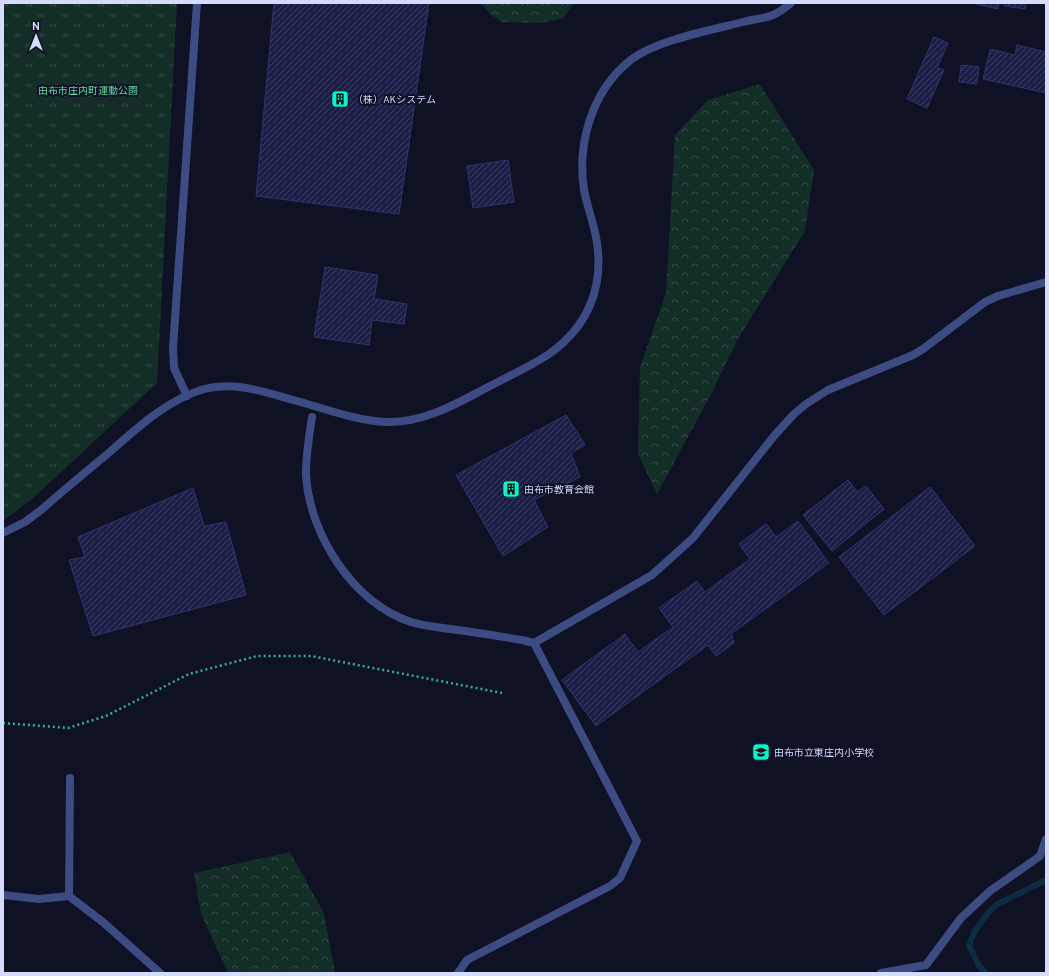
<svg xmlns="http://www.w3.org/2000/svg" width="1049" height="976" viewBox="0 0 1049 976" font-family="Overpass,'Noto Sans JP',sans-serif">
<style>
.forest{fill:url(#forest-crowns)}
.park{fill:url(#park-tufts)}
.lines{fill:none;stroke-linecap:round;stroke-linejoin:round}
.stream{stroke:#0c2d41;stroke-width:6}
.building{fill:url(#building-hatch);stroke:#2f3470}
.path{stroke:#33b389;stroke-width:2.5;stroke-dasharray:2 3;stroke-linecap:butt}
.service{stroke:#3c4c82;stroke-width:8}
.minor{stroke:#3c4c82;stroke-width:8}
.tertiary{stroke:#3c4c82;stroke-width:8}
.labels{text-anchor:middle;stroke-width:4;stroke-linejoin:round;paint-order:stroke}
.park-label{font-size:10px;fill:#62db9d;stroke:#0f1124}
.poi-label{font-size:10px;fill:#d4dbfe;stroke:#0f1124;text-anchor:start}
</style>
<defs>
<pattern id="forest-crowns" width="20" height="18" patternUnits="userSpaceOnUse"><rect width="20" height="18" fill="#132e26"/><path d="M2 6a3 3 0 1 1 6 0M12 15a3 3 0 1 1 6 0" fill="none" stroke="#344c47"/></pattern>
<pattern id="park-tufts" width="24" height="20" patternUnits="userSpaceOnUse"><rect width="24" height="20" fill="#132e26"/><path d="M3 7l-1-3M5 7V3M7 7l1-3M15 17l-1-3M17 17v-4M19 17l1-3" fill="none" stroke="#344c47"/></pattern>
<pattern id="building-hatch" width="6" height="6" patternUnits="userSpaceOnUse"><rect width="6" height="6" fill="#1c1f45"/><path d="M-1 1l2-2M0 6l6-6M5 7l2-2" fill="none" stroke="#3c3f61"/></pattern>
</defs>
<rect width="100%" height="100%" fill="#0f1124"/>
<path class="forest" d="M 481,3 L 574,3 L 563,19 L 538,23 L 502,22 L 489,13 Z
M 760,84 L 814,170 L 805,231 L 738,339 L 710,396 L 657,494 L 638,454 L 640,367 L 666,293 L 675,135 L 708,100 Z
M 290,852 L 324,913 L 335,973 L 228,973 L 201,914 L 194,873 Z"/>
<path class="park" d="M 3,3 L 177,3 L 157,383 L 32,499 L 3,521 Z"/>
<g class="lines">
<path class="stream" d="M 986,973 L 979,966 L 969,945 L 975,931 L 984,918 L 996,905 L 1046,880"/>
</g>
<path class="building" d="M 274,3 L 429,3 L 399,214 L 256,196 Z
M 971,3 L 999,3 L 998,9 Z
M 1005,3 L 1026,3 L 1025,9 L 1004,6 Z
M 934,37 L 948,43 L 937,68 L 944,70 L 927,108 L 907,99 Z
M 1017,45 L 1046,52 L 1046,93 L 983,79 L 990,49 L 1015,55 Z
M 961,65 L 979,67 L 977,84 L 959,82 Z
M 508,160 L 514,202 L 473,208 L 467,166 Z
M 325,267 L 378,275 L 374,299 L 407,304 L 404,324 L 372,320 L 369,345 L 314,337 Z
M 566,415 L 585,445 L 571,453 L 580,477 L 534,500 L 548,527 L 503,556 L 456,475 Z
M 848,480 L 857,492 L 866,486 L 884,509 L 832,551 L 803,515 Z
M 930,487 L 975,546 L 884,615 L 839,557 Z
M 193,488 L 204,526 L 226,522 L 246,595 L 93,636 L 69,560 L 85,557 L 78,537 Z
M 798,521 L 829,563 L 731,634 L 734,643 L 716,656 L 708,645 L 596,726 L 562,680 L 625,634 L 638,652 L 673,627 L 659,608 L 697,581 L 705,592 L 750,559 L 739,544 L 766,524 L 776,537 Z"/>
<g class="lines">
<path class="path" d="M 3,723 L 68,728 L 106,716 L 189,674 L 257,656 L 311,656 L 502,693"/>
<path class="service" d="M 69,896 L 70,778"/>
<path class="minor" d="M 187,396 L 174,368 L 173,348 L 197,3
M 312,417 C 309,436 306,455 306,474 C 309,534 353,603 411,622 C 424,626 438,627 450,629 C 474,632 498,636 522,640 L 534,643 L 637,841 L 620,878 L 610,886 L 467,960 L 458,973
M 534,643 L 652,575 L 693,538 L 774,436 L 794,414 L 806,404 L 828,390 L 913,355 L 923,349 L 985,302 L 998,296 L 1046,282
M 3,895 L 39,899 L 69,896 L 104,923 L 160,973
M 881,973 L 926,965 L 961,918 L 990,891 L 1040,856 L 1046,839"/>
<path class="tertiary" d="M 3,533 L 25,522 L 41,510 C 64,490 88,470 111,451 C 138,427 169,399 204,389 C 235,381 264,392 293,400 C 324,408 356,421 387,422 C 426,423 459,402 492,385 C 511,375 531,366 549,354 C 589,326 605,285 596,237 C 593,221 587,206 584,190 C 577,145 591,94 627,63 C 653,40 713,30 747,21 C 756,19 766,18 773,15 C 780,12 786,7 791,3"/>
</g>
<defs>
<symbol id="building-square" viewBox="-11 -11 22 22"><rect x="-9" y="-9" width="18" height="18" rx="4" fill="#09f5ce" stroke="#0f1124"/><path d="M-4-6H4V6H1V3H-1V6H-4ZM-2.5-4.3h1.7v1.8h-1.7ZM.8-4.3h1.7v1.8H.8ZM-2.5-1h1.7V.8h-1.7ZM.8-1h1.7V.8H.8Z" fill="#111"/></symbol>
<symbol id="school-square" viewBox="-11 -11 22 22"><rect x="-9" y="-9" width="18" height="18" rx="4" fill="#09f5ce" stroke="#0f1124"/><path d="M0-5L7-2L0 1L-7-2ZM-4 1L0 2.5L4 1V4Q0 6-4 4Z" fill="#111"/></symbol>
</defs>
<g fill-rule="evenodd">
<use href="#building-square" x="330" y="89" width="20" height="20"/>
<use href="#building-square" x="501" y="479" width="20" height="20"/>
<use href="#school-square" x="751" y="742" width="20" height="20"/>
</g>
<g class="labels">
<g class="park-label">
<text x="88" y="94">由布市庄内町運動公園</text>
</g>
<g class="poi-label">
<text x="353" y="103">（株）AKシステム</text>
<text x="524" y="493">由布市教育会館</text>
<text x="774" y="756">由布市立東庄内小学校</text>
</g>
</g>
<rect width="1049" height="976" fill="none" stroke="#d4dbfe" stroke-width="8"/>
<g transform="translate(36 36)" stroke="#0f1124" stroke-width="3" paint-order="stroke">
<path d="M0-3L7 15L0 10L-7 15Z" fill="#d4dbfe"/>
<text y="-6" font-size="11" font-weight="bold" text-anchor="middle" fill="#d4dbfe">N</text>
</g>
</svg>
